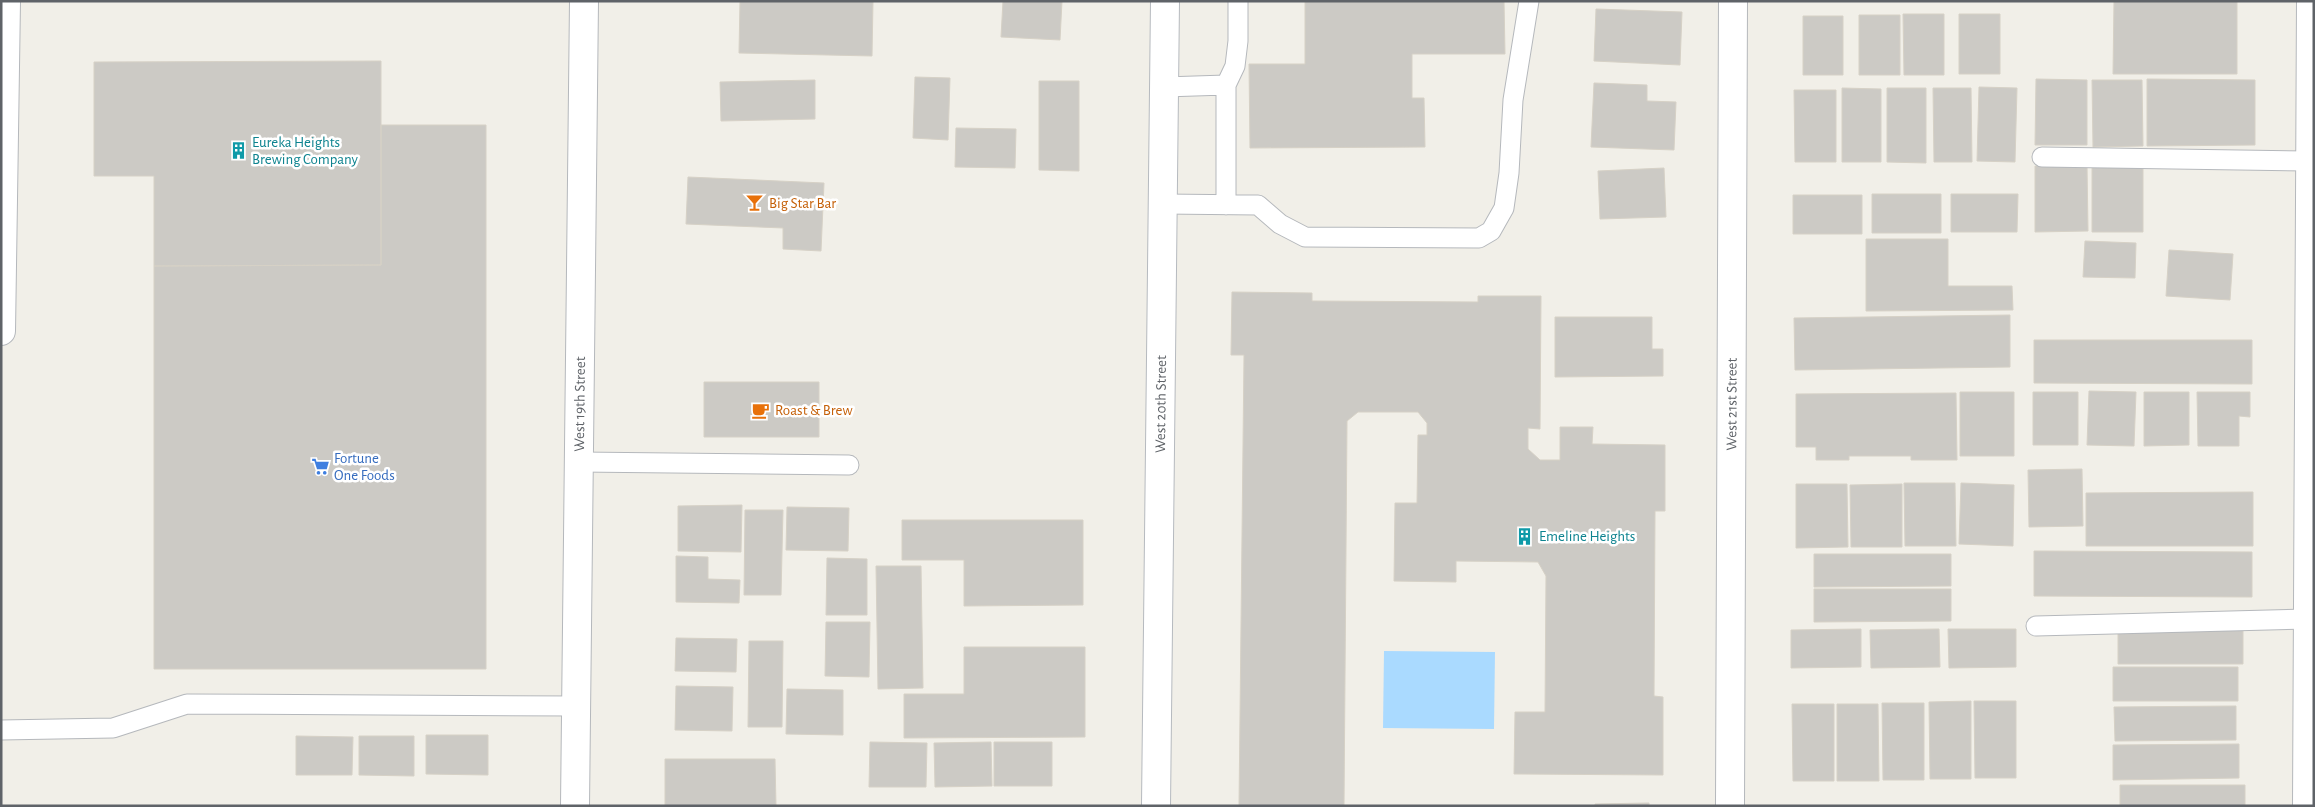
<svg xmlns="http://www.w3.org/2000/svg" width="2315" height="807" viewBox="0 0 2315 807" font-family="'Alegreya Sans',sans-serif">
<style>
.water{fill:#aadaff}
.building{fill:#cccac5;stroke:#d6d1c6}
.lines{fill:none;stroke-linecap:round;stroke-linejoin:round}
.service-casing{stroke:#b5b8bc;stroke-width:21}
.minor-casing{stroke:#b5b8bc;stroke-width:30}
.tertiary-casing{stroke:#b5b8bc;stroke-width:30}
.secondary-casing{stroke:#b6babf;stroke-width:30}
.service{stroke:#fff;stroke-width:19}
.minor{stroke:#fff;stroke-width:28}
.tertiary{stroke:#fff;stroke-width:28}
.secondary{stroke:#fff;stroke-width:28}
.labels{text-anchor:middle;stroke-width:5;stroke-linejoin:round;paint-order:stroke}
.culture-label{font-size:15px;fill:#0d838f;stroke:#fff;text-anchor:start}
.food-label{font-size:15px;fill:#c56008;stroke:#fff;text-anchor:start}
.street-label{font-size:15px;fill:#5f6368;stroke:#fff}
.shop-label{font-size:15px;fill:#366cbe;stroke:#fff;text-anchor:start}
</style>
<rect width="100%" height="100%" fill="#f1efe8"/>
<path class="water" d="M 1384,651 L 1495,652 L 1494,729 L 1383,728 Z"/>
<path class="building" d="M 740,1 L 873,1 L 872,56 L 739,53 Z
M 1003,1 L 1062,1 L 1060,40 L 1001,37 Z
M 1305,1 L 1504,1 L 1505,54 L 1412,54 L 1412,98 L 1424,98 L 1425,147 L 1250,148 L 1249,64 L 1305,64 Z
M 2114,1 L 2237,1 L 2237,74 L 2113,74 Z
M 1596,9 L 1682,12 L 1680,65 L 1594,61 Z
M 1903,14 L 1944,14 L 1944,75 L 1904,75 Z
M 1959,14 L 2000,14 L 2000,74 L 1959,74 Z
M 1859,15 L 1900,15 L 1900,75 L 1859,75 Z
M 1803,16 L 1843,16 L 1843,75 L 1803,75 Z
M 381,61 L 381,265 L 154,266 L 154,176 L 94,176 L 94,62 Z
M 915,77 L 950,78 L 948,140 L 913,138 Z
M 2036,79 L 2087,80 L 2087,145 L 2035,145 Z
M 2147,79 L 2255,80 L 2255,145 L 2147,146 Z
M 815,80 L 815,119 L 721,121 L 720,82 Z
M 2092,80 L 2142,80 L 2143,146 L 2093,147 Z
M 1039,81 L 1079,81 L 1079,171 L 1039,170 Z
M 1594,83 L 1647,85 L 1647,101 L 1676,102 L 1674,150 L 1591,147 Z
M 1979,87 L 2017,88 L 2015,162 L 1977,161 Z
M 1842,88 L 1881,89 L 1881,162 L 1842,162 Z
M 1887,88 L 1926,88 L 1926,163 L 1887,162 Z
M 1933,88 L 1971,88 L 1972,162 L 1934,162 Z
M 1794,90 L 1836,90 L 1836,162 L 1795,162 Z
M 381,125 L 486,125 L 486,669 L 154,669 L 154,266 L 381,265 Z
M 956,128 L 1016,129 L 1015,168 L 955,167 Z
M 2087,165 L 2088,231 L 2035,232 L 2035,166 Z
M 2092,166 L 2143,166 L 2143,232 L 2092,232 Z
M 1664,168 L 1666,217 L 1600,219 L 1598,171 Z
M 688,177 L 824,183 L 821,251 L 783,249 L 783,228 L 686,224 Z
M 1872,194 L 1941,194 L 1941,233 L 1872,233 Z
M 1951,194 L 2018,194 L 2017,232 L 1951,232 Z
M 1793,195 L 1862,195 L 1862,234 L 1793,234 Z
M 1866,239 L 1948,239 L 1948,286 L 2012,286 L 2013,310 L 1866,311 Z
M 2085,241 L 2136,243 L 2135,278 L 2083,277 Z
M 2169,250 L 2233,254 L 2230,300 L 2166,296 Z
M 1232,292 L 1312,293 L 1312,301 L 1478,302 L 1478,296 L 1541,296 L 1540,429 L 1528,428 L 1528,449 L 1540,460 L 1560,460 L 1560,427 L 1593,427 L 1592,444 L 1665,445 L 1665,511 L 1655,511 L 1654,696 L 1663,697 L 1663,775 L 1514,774 L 1515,712 L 1545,712 L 1546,576 L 1538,562 L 1456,561 L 1456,582 L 1394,581 L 1395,503 L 1417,503 L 1418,435 L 1427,435 L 1427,423 L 1418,412 L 1358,412 L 1347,421 L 1344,806 L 1239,806 L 1244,355 L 1231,355 Z
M 2010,315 L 2010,367 L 1795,370 L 1794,318 Z
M 1555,317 L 1652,317 L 1652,349 L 1663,349 L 1663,376 L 1555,377 Z
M 2034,340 L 2252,340 L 2252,384 L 2034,383 Z
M 704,382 L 819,382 L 819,437 L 704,437 Z
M 2089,391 L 2136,392 L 2134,446 L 2087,445 Z
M 1960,392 L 2014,392 L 2014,456 L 1960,456 Z
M 2033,392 L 2078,392 L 2078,445 L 2033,445 Z
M 2144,392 L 2189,392 L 2189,445 L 2144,446 Z
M 2197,392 L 2250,392 L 2250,417 L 2239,416 L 2239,446 L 2198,446 Z
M 1956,393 L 1957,460 L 1911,460 L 1911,456 L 1849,456 L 1849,460 L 1816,460 L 1816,447 L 1796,447 L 1796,394 Z
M 2082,469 L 2083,526 L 2029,527 L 2028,470 Z
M 1904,483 L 1955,483 L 1956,546 L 1905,546 Z
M 1961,483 L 2014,485 L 2013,546 L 1959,544 Z
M 1796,484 L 1847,484 L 1848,547 L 1796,548 Z
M 1902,484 L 1902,547 L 1851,547 L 1850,485 Z
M 2253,492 L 2253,546 L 2086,546 L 2086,493 Z
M 742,505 L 741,552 L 678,551 L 678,506 Z
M 787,507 L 849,508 L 848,551 L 786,550 Z
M 745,510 L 783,510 L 781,595 L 744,595 Z
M 902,520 L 1083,520 L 1083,605 L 964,606 L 964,560 L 902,560 Z
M 2034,551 L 2252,552 L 2252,597 L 2034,596 Z
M 1814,554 L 1951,554 L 1951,586 L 1814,587 Z
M 676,556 L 708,557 L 708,579 L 740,580 L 739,603 L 676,602 Z
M 827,558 L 867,559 L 867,615 L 826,615 Z
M 876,566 L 921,566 L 923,688 L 878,689 Z
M 1814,589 L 1951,589 L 1951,621 L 1814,622 Z
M 826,622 L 870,622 L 869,677 L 825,676 Z
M 1861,629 L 1861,667 L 1791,668 L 1791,630 Z
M 1939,629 L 1940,667 L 1871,668 L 1870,630 Z
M 1948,629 L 2016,629 L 2016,667 L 1949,668 Z
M 2118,630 L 2243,630 L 2243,664 L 2118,664 Z
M 676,638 L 737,639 L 736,672 L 675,671 Z
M 749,641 L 783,641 L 782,727 L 748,727 Z
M 964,647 L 1085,647 L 1085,737 L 904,738 L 904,694 L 964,694 Z
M 2113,667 L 2238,667 L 2238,701 L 2113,701 Z
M 676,686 L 733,687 L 732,731 L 675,730 Z
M 787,689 L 843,690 L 843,735 L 786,734 Z
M 1971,701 L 1971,779 L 1930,779 L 1929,702 Z
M 1974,701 L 2016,701 L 2016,778 L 1975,778 Z
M 1882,703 L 1924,703 L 1924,780 L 1883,780 Z
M 1792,704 L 1834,704 L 1834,781 L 1793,781 Z
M 1837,704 L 1878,704 L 1879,781 L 1837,781 Z
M 2236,706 L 2236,740 L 2115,741 L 2114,707 Z
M 426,735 L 488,735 L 488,775 L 426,774 Z
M 296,736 L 353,737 L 352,775 L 296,775 Z
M 359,736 L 414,736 L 414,776 L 359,775 Z
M 870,742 L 927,743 L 926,787 L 869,787 Z
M 991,742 L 992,786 L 935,787 L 934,743 Z
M 994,742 L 1052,742 L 1052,786 L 994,786 Z
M 2239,744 L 2239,778 L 2113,780 L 2113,745 Z
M 665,759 L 775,759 L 776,806 L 665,806 Z
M 2120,785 L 2245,785 L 2245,806 L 2120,806 Z
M 1649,803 L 1649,806 L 1595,806 L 1595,804 Z"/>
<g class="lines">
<defs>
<path id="service" d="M 1164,87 L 1226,85 L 1235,66 L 1238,41 L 1238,1
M 2042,157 L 2310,161
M 1163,204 L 1258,205 L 1280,224 L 1305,237 L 1479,238 L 1491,231 L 1504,208 L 1509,173 L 1513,100 L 1529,1
M 1226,205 L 1226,85
M 579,462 L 849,465
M 2036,626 L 2307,619
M 1,730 L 113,728 L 187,704 L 576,706"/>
<g id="minor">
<path d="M 1,331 L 6,1"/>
<path id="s1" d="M 1730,806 L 1733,1"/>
<path d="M 2307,806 L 2311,1"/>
</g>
<g id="tertiary">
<path id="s2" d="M 575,806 L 584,1"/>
</g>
<g id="secondary">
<path id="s3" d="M 1156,806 L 1165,1"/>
</g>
</defs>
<use href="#service" class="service-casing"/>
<use href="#minor" class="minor-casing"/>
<use href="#tertiary" class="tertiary-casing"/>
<use href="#secondary" class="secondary-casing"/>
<use href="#service" class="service"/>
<use href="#minor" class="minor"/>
<use href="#tertiary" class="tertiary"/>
<use href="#secondary" class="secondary"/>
</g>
<defs>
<symbol id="building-bare" viewBox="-9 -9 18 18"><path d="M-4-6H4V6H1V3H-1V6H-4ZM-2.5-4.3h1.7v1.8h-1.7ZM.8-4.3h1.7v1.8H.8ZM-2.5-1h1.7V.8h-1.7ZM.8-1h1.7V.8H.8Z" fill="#0f9aa8" stroke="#fff" stroke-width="2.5" paint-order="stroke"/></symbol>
<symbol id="bar-bare" viewBox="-9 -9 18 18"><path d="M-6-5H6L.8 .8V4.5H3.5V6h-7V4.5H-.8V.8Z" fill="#e8710a" stroke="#fff" stroke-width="2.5" paint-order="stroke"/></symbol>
<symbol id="cafe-bare" viewBox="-9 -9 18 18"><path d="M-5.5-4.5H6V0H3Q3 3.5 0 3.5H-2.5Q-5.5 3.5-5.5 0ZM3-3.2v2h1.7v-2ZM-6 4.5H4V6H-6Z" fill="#e8710a" stroke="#fff" stroke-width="2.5" paint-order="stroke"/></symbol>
<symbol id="supermarket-bare" viewBox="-9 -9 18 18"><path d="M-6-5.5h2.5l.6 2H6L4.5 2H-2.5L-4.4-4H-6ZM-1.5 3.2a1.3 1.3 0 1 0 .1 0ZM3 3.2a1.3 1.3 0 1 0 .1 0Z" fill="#3f7fe0" stroke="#fff" stroke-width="2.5" paint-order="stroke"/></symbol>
</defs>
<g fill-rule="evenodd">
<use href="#building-bare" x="226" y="138" width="25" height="25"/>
<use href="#bar-bare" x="742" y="190" width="25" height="25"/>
<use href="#cafe-bare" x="748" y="398" width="25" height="25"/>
<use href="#supermarket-bare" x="308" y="454" width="25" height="25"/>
<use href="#building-bare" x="1512" y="524" width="25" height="25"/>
</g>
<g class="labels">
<g class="culture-label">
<text x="252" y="147">Eureka Heights<tspan x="252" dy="17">Brewing Company</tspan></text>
<text x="1539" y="541">Emeline Heights</text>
</g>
<g class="food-label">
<text x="769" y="208">Big Star Bar</text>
<text x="775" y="415">Roast &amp; Brew</text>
</g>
<g class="street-label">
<text dy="5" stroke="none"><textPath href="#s1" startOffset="402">West 21st Street</textPath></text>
<text dy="5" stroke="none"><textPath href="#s2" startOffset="402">West 19th Street</textPath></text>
<text dy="5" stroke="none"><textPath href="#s3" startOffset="402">West 20th Street</textPath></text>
</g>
<g class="shop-label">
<text x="334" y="463">Fortune<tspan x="334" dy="17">One Foods</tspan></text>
</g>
</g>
<rect width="2315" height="807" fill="none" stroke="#5f6368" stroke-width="5"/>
</svg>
